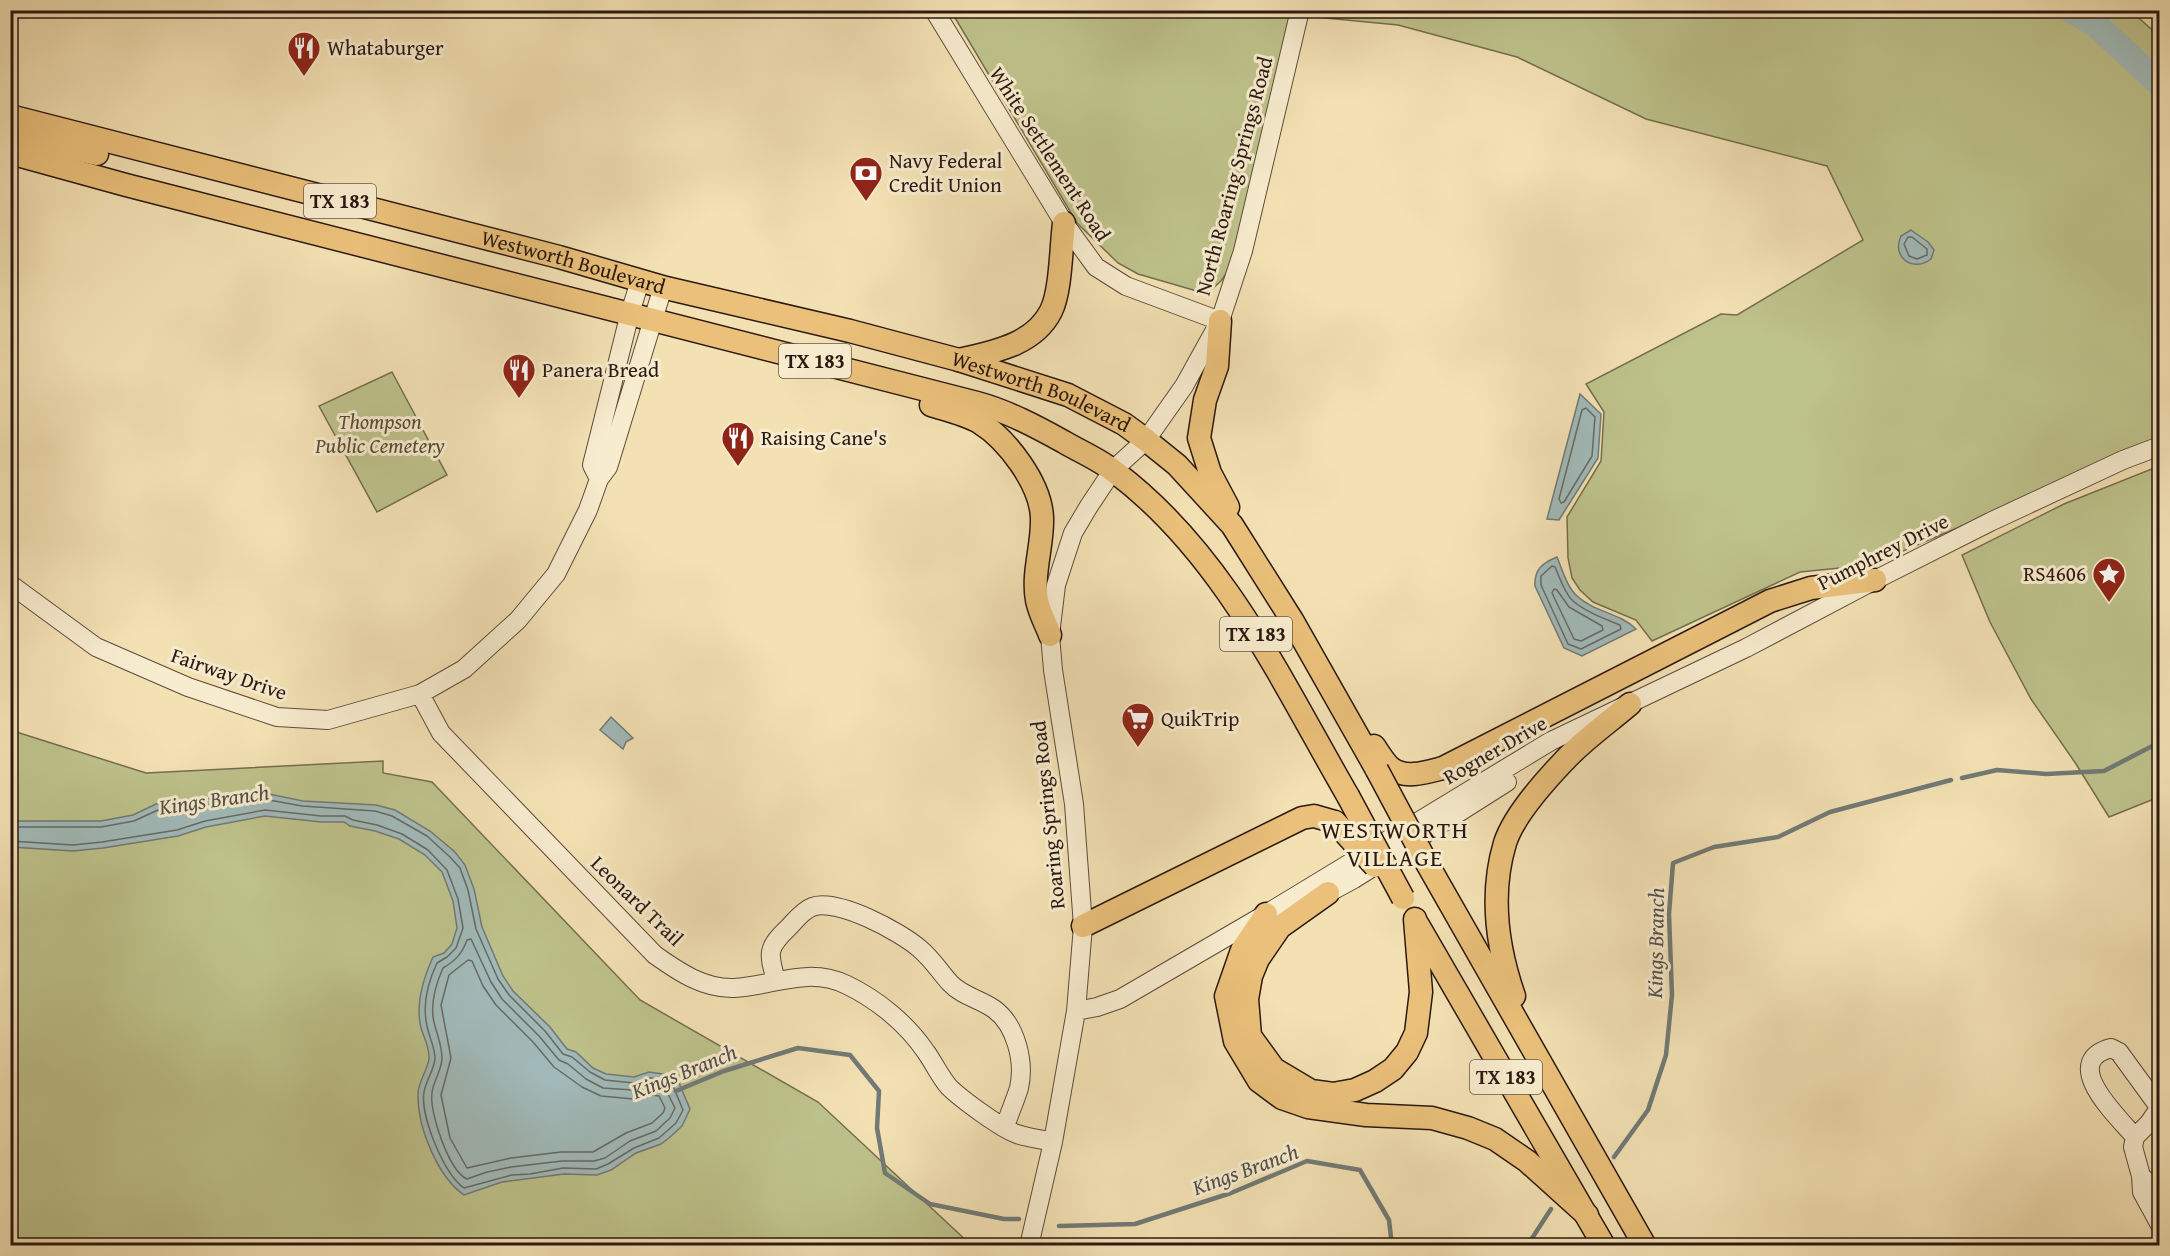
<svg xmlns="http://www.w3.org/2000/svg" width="2170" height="1256" viewBox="0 0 2170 1256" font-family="'Gentium Book Plus',serif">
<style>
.green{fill:#bec28b;stroke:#746e4e;stroke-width:1.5}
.water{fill:#a1bab9;stroke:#717a76;stroke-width:1.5}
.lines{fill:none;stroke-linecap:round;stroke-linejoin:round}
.shore{stroke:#666a66;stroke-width:1.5}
.stream{stroke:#717a76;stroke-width:4.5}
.river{stroke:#a1bab9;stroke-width:26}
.minor-casing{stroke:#5c4b3a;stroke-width:20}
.major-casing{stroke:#2a1912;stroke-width:25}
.minor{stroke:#f7ecce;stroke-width:18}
.major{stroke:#eac07a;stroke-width:22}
.major-bridge-casing{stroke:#2a1912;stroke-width:25;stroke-linecap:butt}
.major-bridge{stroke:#eac07a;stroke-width:22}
.labels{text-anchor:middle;stroke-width:6;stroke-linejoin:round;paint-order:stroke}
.shield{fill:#f7ecce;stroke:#68584a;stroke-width:1.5}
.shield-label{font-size:20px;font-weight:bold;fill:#2a1912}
.poi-label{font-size:21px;fill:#2a1912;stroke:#f7ecce;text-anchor:start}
.street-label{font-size:21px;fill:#2a1912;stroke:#f7ecce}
.park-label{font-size:21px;font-style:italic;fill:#564c36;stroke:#f7ecce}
.water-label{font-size:22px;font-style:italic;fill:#54514c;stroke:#f7ecce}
.quarter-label{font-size:24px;letter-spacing:1.5px;fill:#2a1912;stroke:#f7ecce}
</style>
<rect width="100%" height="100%" fill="#f3e1b4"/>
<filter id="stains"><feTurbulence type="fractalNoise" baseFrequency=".00333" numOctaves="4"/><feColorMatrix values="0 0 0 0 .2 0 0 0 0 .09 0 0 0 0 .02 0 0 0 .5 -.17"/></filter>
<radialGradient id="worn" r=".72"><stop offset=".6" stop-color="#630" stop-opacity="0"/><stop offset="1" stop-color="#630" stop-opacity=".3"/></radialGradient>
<path class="green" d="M 951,11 L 2131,11 L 2159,36 L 2159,442 L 1870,565 L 1800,572 L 1652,641 L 1636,620 L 1593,602 L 1580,590 L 1572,578 L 1568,558 L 1567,517 L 1601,461 L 1604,412 L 1586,384 L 1721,314 L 1737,315 L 1863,240 L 1827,166 L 1646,119 L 1517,57 L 1398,25 L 1294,15 L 1232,265 L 1221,281 L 1211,290 L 1200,292 L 1138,274 L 1118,263 L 1077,223 Z
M 392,372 L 447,475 L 377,512 L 319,406 Z
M 2159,466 L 2159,797 L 2109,817 L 2076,764 L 2031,699 L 1990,622 L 1962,555 L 2064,504 Z
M 10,730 L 146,773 L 383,761 L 383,773 L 432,782 L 640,1000 L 818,1102 L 971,1245 L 11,1245 Z"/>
<path class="water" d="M 1911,230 L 1928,242 L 1934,250 L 1931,259 C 1913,273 1891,257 1901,236 Z
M 1580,394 L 1601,414 L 1598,458 L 1559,520 L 1547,519 Z
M 1557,557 C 1562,569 1567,587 1577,596 C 1594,612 1620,613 1636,629 L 1582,656 L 1564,648 L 1535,586 C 1534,570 1542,563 1557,557 Z
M 611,717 L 633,738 L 626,742 L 623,749 L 600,730 Z
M 234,794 L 269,794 L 303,801 L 376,805 L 395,810 L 430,831 L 455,852 L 465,865 L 474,889 L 482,927 L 503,976 L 513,991 L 550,1027 L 567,1049 L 576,1052 L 593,1068 L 606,1074 L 634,1077 L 649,1072 L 676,1076 L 690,1109 L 682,1126 L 669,1138 L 661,1144 L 636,1153 L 611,1170 L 597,1175 L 564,1174 L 502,1182 L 464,1195 C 437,1176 417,1126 418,1094 C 418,1082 427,1071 429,1059 C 430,1048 424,1038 421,1028 C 415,1004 423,979 433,957 L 444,953 L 452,944 L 457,928 L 453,901 L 442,872 L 425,855 L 399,839 L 375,831 L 350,826 L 344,822 L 321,822 L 265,816 L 206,827 L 178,836 L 103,848 L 73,851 L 11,847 L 11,821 L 101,821 L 133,815 L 156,804 L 180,804 Z"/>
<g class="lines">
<path class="shore" d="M 1908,237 L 1912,237 L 1927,249 L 1927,255 L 1917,259 L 1909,256 L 1904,244 Z
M 1586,408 L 1595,417 L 1592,456 L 1564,502 L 1561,503 L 1559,499 L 1582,410 Z
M 1552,566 L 1555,567 C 1560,578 1564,593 1573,601 C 1586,612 1605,619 1620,625 L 1621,629 L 1581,649 L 1568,644 L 1541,585 L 1541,576 Z
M 1554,589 L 1557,590 L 1569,607 L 1602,626 L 1603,630 L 1581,641 L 1574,639 L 1552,593 Z
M 10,827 L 101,827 L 134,821 L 158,810 L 181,810 L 235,800 L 269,800 L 302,806 L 375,811 L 392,816 L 427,836 L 450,857 L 460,868 L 468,890 L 476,929 L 498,979 L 509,995 L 545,1031 L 563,1054 L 572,1057 L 590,1072 L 605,1080 L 634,1083 L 650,1078 L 671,1081 L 683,1110 L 676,1123 L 659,1138 L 634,1148 L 608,1164 L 596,1169 L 563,1168 L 530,1174 L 512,1175 L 464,1188 C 444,1174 420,1116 424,1092 C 426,1080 435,1069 435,1057 C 434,1046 429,1036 427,1026 C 422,1004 428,982 437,963 L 447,957 L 456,948 L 463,928 L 458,899 L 447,870 L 428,850 L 402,834 L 377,825 L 353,820 L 345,816 L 321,816 L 265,810 L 205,821 L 177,830 L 102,842 L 73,845 L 10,841
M 471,939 L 491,982 L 502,999 L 539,1036 L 559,1060 L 568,1064 L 586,1079 L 603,1088 L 633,1090 L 650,1086 L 665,1088 L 675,1108 L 670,1118 L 656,1131 L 630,1141 L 605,1158 L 594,1161 L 562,1161 L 511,1167 L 487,1172 L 467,1179 C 449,1171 429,1112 432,1093 C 433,1081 442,1070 442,1058 C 442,1047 438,1037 435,1026 C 429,1007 435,986 443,968 C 455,961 462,954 467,940 Z
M 468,960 L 472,961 L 483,986 L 496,1005 L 533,1042 L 554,1067 L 582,1087 L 601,1096 L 634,1099 L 651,1095 L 659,1096 L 665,1108 L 663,1113 L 652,1123 L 626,1133 L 593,1152 L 561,1152 L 511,1158 L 467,1168 L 450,1138 L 441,1095 L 451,1058 L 441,1005 L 449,975 Z"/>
<path class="stream" d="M 1962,778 L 1997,770 L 2046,774 L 2104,771 L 2160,742
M 676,1091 L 724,1071 L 798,1048 L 850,1055 L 879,1091 L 877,1128 L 885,1173 L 930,1204 L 1004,1219 L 1019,1219
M 1614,1157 L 1648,1110 L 1666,1055 L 1672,995 L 1669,914 L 1673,863 L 1714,847 L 1778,837 L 1830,812 L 1951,780
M 1059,1226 L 1135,1224 L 1231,1193 L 1307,1161 L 1360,1170 L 1389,1220 L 1392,1246
M 1527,1246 L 1551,1209"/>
<path class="river" d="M 2071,10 L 2095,24 L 2160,84"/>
<defs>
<path id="minor" d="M 934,10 L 1064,223 L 1096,267 L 1126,286 L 1220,321
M 640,281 L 630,313 L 592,465 L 599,479 L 608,467 L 663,287
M 10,584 L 96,647 L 188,687 L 277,717 L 328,720 L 420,694 L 464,669 L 518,620 L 556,574 L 588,510 L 599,479
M 420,694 L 441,733 L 655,955 C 679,972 704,989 734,988 C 774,986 807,966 847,985 C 878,1000 907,1024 926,1052 C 934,1063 940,1077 949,1087 C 961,1099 1002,1129 1017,1134 C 1028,1138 1041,1139 1053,1142
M 1328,893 L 1354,879 L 1507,782
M 776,980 C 768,953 767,948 788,928 C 795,921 802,911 812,907 C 836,897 901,932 920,949 C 932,959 940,972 950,983 C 962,996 980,999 994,1009 C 1016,1025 1025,1062 1019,1088 C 1015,1101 1009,1114 1005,1127
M 1076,1011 L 1097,1007 L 1120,999 L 1266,914 L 1551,741 L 1746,648 L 1875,580 L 1990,522 L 2123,460 L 2160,446
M 2160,1107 L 2149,1123 L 2135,1137 L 2133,1147 L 2141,1176 L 2142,1192 L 2160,1225
M 2135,1137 C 2117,1116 2059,1062 2111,1048 L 2119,1052 L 2159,1107
M 2141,1176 L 2160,1194
M 1029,1246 L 1053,1142 L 1076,1011 L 1083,926 L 1074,804 L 1053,670 L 1050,635 L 1056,585 L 1073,533 L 1089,506 L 1113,470 L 1146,440 L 1184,386 L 1220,321 L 1243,251 L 1300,10"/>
<g id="major">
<path id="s1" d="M 10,116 L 559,257 L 666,288 L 850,331 L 959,360 L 1068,395 L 1124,424 L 1146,440 L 1177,465 L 1232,525 L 1292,620 L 1377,770"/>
<path d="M 10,134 L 97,154"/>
<path d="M 10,153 L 126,185 L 977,403 C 1007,411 1037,427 1064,442 C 1081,452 1100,460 1115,472 C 1223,553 1282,682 1348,796"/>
<path d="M 1220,321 L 1217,366 L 1205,400 L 1199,438 L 1210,473 L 1228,507"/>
<path d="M 959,360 C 993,352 1034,345 1051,311 C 1061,291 1061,247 1064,223"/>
<path d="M 931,405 C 947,410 965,414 979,422 C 1007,439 1041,484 1042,518 C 1043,545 1032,573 1037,600 C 1039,612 1046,624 1050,635"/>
<path d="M 1374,746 C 1379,753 1385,764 1392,769 C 1406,779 1427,772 1443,768 L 1770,601 L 1811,588 L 1875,580"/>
<path d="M 1424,858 L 1645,1246"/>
<path d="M 1328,893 L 1280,927 L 1258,959 L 1251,976 L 1247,999 L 1250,1036 L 1274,1069 L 1311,1091 L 1333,1094 L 1355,1090 L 1375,1081 L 1393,1069 L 1407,1052 L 1416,1033 L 1421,992 L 1415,919"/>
<path d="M 1266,914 L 1242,950 L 1226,996 L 1235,1041 L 1259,1081 L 1282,1098 L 1308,1107 L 1366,1115 L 1432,1118 L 1468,1128 L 1495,1139 L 1527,1161 L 1587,1215"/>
<path d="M 1418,925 L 1604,1246"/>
<path d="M 1083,926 L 1302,818 L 1314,816 L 1335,822"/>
<path d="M 1514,996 C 1497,947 1490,893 1505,843 C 1514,815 1544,782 1564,761 C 1583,740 1608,723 1630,704"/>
</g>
</defs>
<use href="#minor" class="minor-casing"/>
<use href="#major" class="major-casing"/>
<use href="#minor" class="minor"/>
<use href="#major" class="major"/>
<defs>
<path id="major-bridge" d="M 1377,770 L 1424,858
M 1348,796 L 1403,898
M 1335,822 L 1375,866"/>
</defs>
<use href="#major-bridge" class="major-bridge-casing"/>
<use href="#major-bridge" class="major-bridge"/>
</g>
<defs>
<symbol id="restaurant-pin" viewBox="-11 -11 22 30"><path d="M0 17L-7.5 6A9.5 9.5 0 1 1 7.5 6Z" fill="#8f2418" stroke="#f7ecce"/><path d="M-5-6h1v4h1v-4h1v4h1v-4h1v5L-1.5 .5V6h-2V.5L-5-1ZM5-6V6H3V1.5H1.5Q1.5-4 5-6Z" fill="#fff"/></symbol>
<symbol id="bank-pin" viewBox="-11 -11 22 30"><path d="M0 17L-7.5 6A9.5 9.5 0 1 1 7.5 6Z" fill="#8f2418" stroke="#f7ecce"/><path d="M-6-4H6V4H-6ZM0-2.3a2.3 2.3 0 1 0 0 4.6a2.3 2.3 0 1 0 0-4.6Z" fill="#fff"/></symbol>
<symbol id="sight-pin" viewBox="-11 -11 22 30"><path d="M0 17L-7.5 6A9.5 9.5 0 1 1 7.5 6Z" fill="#8f2418" stroke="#f7ecce"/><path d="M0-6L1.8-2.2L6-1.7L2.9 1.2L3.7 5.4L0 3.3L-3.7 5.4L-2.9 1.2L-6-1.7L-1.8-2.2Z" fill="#fff"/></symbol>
<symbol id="supermarket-pin" viewBox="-11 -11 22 30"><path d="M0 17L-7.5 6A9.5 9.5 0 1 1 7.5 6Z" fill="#8f2418" stroke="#f7ecce"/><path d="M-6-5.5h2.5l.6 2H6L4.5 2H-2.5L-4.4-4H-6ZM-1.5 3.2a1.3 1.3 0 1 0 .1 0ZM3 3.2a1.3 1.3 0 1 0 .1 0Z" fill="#fff"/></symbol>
</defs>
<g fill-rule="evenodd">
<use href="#restaurant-pin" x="285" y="29" width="38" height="52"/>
<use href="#bank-pin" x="847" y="154" width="38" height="52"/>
<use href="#restaurant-pin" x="500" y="351" width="38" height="52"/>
<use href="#restaurant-pin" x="719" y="419" width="38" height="52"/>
<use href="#sight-pin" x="2090" y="555" width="38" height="52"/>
<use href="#supermarket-pin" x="1119" y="700" width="38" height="52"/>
</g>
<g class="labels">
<g class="shield">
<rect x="304" y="184" width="72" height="34" rx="4.5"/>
<rect x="779" y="344" width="72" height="34" rx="4.5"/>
<rect x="1220" y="617" width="72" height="34" rx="4.5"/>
<rect x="1470" y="1060" width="72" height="34" rx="4.5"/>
</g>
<g class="shield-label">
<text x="340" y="208">TX 183</text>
<text x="815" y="368">TX 183</text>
<text x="1256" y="641">TX 183</text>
<text x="1506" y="1084">TX 183</text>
</g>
<g class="poi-label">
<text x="327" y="55">Whataburger</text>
<text x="889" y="168">Navy Federal<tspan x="889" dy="24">Credit Union</tspan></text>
<text x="542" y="377">Panera Bread</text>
<text x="761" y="445">Raising Cane's</text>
<text x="2086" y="581" text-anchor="end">RS4606</text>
<text x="1161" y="726">QuikTrip</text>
</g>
<g class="street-label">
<text transform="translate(1050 154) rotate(57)" y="7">White Settlement Road</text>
<text transform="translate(1234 176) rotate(-75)" y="7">North Roaring Springs Road</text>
<text dy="7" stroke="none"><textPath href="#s1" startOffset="582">Westworth Boulevard</textPath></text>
<text dy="7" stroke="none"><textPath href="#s1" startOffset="1068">Westworth Boulevard</textPath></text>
<text transform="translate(1883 552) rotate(-27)" y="7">Pumphrey Drive</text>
<text transform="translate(229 674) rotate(19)" y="7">Fairway Drive</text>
<text transform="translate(1495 750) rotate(-30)" y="7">Rogner Drive</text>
<text transform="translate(1048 815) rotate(-96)" y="7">Roaring Springs Road</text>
<text transform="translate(637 901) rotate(44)" y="7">Leonard Trail</text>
</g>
<g class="park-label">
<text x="380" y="429">Thompson<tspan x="380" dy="24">Public Cemetery</tspan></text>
</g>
<g class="water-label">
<text transform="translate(214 799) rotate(-8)" y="8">Kings Branch</text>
<text transform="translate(1655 943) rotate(-89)" y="8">Kings Branch</text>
<text transform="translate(684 1071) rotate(-22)" y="8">Kings Branch</text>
<text transform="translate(1245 1169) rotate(-20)" y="8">Kings Branch</text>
</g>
<g class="quarter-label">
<text x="1395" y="838">WESTWORTH<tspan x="1395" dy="28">VILLAGE</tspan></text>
</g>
</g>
<rect width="2170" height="1256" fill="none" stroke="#f3e1b4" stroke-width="36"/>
<rect x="12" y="12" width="2146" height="1232" fill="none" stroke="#2a1912" stroke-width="3"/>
<rect x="18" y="18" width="2134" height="1220" fill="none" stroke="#2a1912" stroke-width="1.5"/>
<rect width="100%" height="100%" filter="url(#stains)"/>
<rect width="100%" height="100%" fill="url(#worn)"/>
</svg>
